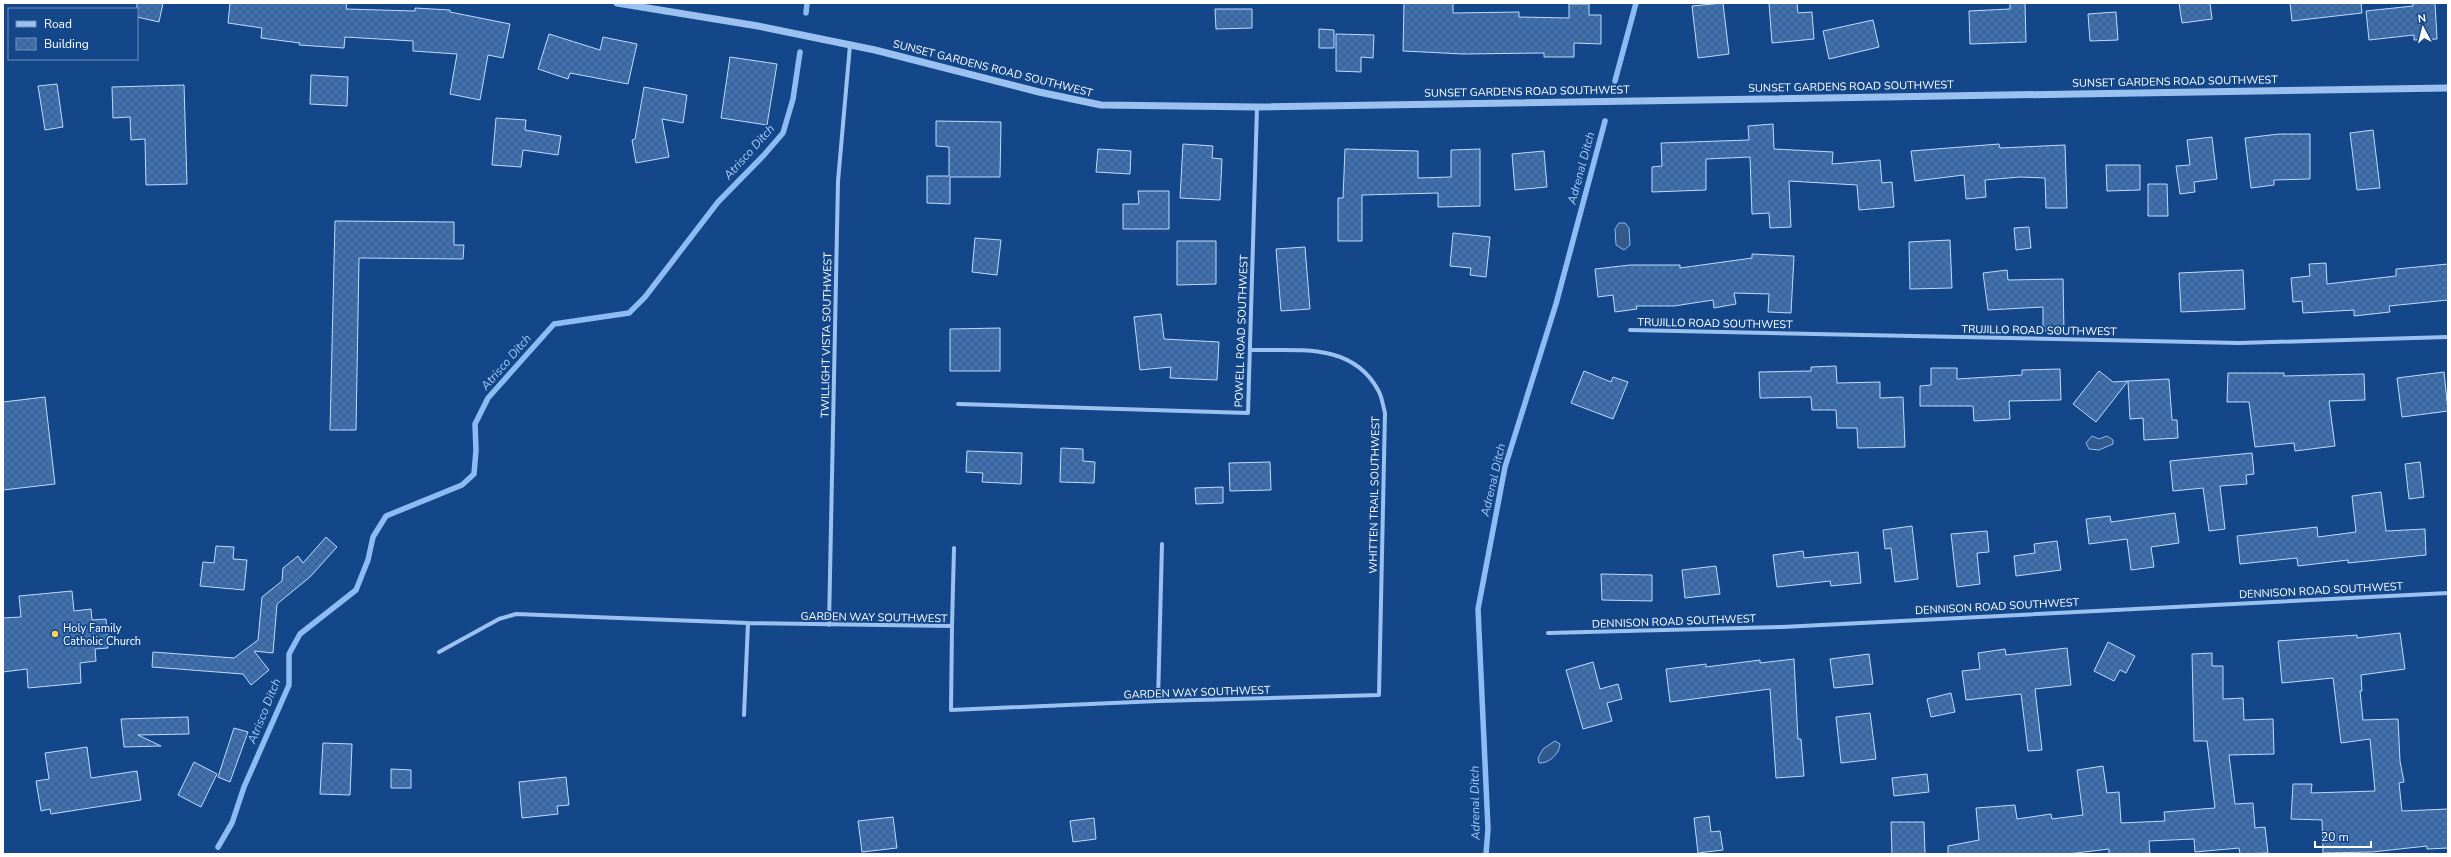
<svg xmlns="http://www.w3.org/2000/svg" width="2451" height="857" viewBox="0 0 2451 857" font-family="'Nunito Sans',sans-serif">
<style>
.water{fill:#345a8c;stroke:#8cbcf3}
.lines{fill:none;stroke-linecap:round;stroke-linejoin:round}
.stream{stroke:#8cbcf3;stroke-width:5.5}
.building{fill:url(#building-cross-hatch);stroke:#c1dbfc}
.minor{stroke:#9bc1f0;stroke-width:4}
.tertiary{stroke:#9bc1f0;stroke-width:7}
.poi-dot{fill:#ffd05a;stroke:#13478a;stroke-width:1.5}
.labels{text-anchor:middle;stroke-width:3.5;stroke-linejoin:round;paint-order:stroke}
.street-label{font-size:11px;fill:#fff;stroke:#13478a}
.poi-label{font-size:11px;fill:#fff;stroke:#13478a;text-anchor:start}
.water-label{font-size:12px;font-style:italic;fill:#a6cbf7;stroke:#13478a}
</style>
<defs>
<pattern id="building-cross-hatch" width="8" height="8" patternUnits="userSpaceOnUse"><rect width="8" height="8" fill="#3c71b4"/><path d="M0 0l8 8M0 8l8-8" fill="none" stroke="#455d7b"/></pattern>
</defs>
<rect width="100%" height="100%" fill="#13478a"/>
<path class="water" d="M 1619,223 L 1625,223 L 1629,228 L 1630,245 L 1624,250 L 1616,245 L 1615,229 Z
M 2092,436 L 2099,439 L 2107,436 L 2113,440 L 2113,444 L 2099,450 L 2089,449 L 2086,443 Z
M 1555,741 L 1560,744 C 1560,753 1549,764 1539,763 L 1538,758 L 1543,749 Z"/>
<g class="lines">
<path class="stream" d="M 806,13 L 807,3
M 1615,81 L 1636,3
M 218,847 L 232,823 L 244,787 L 289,685 L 289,654 L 300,634 L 356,590 L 368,560 L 373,537 L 386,516 L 462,485 L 474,474 L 476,450 L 475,424 L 488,398 L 512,371 L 554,324 L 629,313 L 645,297 L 718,202 L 764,155 L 783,133 L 793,99 L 800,52
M 1486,854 L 1488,829 L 1478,609 L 1505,467 L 1556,304 L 1605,121"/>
</g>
<path class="building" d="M 137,3 L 163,3 L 159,22 L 137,17 Z
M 230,3 L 347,3 L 346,9 L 415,11 L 415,8 L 450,10 L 450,12 L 510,24 L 503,58 L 488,55 L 480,100 L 450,94 L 457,54 L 413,51 L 413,41 L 345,37 L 344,48 L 299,45 L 300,43 L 261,38 L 262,28 L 228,23 Z
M 1404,3 L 1453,3 L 1453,13 L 1519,12 L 1519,17 L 1569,18 L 1569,4 L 1589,4 L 1589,15 L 1601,15 L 1601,44 L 1574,43 L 1574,57 L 1544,57 L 1544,53 L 1463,54 L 1403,51 Z
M 1723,3 L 1729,54 L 1698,58 L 1692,6 Z
M 1769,3 L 1797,3 L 1798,13 L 1812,12 L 1814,39 L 1772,43 Z
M 2010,3 L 2025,3 L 2026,42 L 1970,44 L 1969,11 L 2010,9 Z
M 2179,3 L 2210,3 L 2212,19 L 2182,23 Z
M 2290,3 L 2361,3 L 2362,13 L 2292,21 Z
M 2413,3 L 2435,3 L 2437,39 L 2414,40 L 2414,35 L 2369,40 L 2366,11 L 2413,6 Z
M 1215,9 L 1252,9 L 1252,28 L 1216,29 Z
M 2116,12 L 2118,40 L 2090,41 L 2088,14 Z
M 1873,20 L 1879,47 L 1829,59 L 1823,31 Z
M 1319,29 L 1334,30 L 1334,48 L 1319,48 Z
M 549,34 L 600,50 L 603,37 L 637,44 L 628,84 L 570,73 L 568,79 L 538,69 Z
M 1336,34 L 1374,35 L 1373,58 L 1361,57 L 1361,72 L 1336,71 Z
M 730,57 L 777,64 L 767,125 L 721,118 Z
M 311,75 L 348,77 L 347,106 L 310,104 Z
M 57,84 L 63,127 L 45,130 L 38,86 Z
M 184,85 L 187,184 L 146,185 L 145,139 L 131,140 L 130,117 L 113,118 L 112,87 Z
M 644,87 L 687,95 L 683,123 L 662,119 L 669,157 L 636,163 L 632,140 L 635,139 Z
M 496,118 L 526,120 L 525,130 L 561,136 L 558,155 L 523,150 L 521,167 L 492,165 Z
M 936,121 L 1001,122 L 1000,177 L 950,177 L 950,204 L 927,203 L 927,176 L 949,176 L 949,147 L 936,146 Z
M 1773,124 L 1774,149 L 1833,152 L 1832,164 L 1880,160 L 1882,183 L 1892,182 L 1894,207 L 1859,210 L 1857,185 L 1789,181 L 1791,227 L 1770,228 L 1769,213 L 1752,214 L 1750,157 L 1706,159 L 1706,190 L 1652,192 L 1652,167 L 1662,166 L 1661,143 L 1749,140 L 1748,126 Z
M 2373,130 L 2380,188 L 2357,190 L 2350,133 Z
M 2279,134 L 2310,134 L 2310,179 L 2274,180 L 2274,185 L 2251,188 L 2245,138 Z
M 2212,137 L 2217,179 L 2194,182 L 2195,192 L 2180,194 L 2176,166 L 2190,165 L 2187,140 Z
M 1183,144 L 1213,146 L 1212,158 L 1222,159 L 1220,200 L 1180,198 Z
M 1999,144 L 2000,148 L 2065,145 L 2067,208 L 2046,208 L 2045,178 L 2020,177 L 1985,180 L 1986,197 L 1966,199 L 1964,175 L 1915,181 L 1911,151 Z
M 1098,149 L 1131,151 L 1130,174 L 1096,172 Z
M 1345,149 L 1418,151 L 1418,178 L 1451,177 L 1451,150 L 1480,149 L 1480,206 L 1438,207 L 1438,193 L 1362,195 L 1362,241 L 1338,241 L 1338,198 L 1343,198 Z
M 1544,151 L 1547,187 L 1515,190 L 1512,154 Z
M 2106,165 L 2140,165 L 2140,190 L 2107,191 Z
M 2148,184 L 2167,184 L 2168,216 L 2148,216 Z
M 1138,191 L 1169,191 L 1169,229 L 1123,229 L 1123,204 L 1139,204 Z
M 335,221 L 454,222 L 454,245 L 464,245 L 463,259 L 359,258 L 356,430 L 330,430 Z
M 2029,227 L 2031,248 L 2016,250 L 2014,228 Z
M 1453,233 L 1490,237 L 1486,277 L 1470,275 L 1471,268 L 1450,266 Z
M 975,238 L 1001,240 L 997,275 L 972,272 Z
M 1950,240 L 1952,288 L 1910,289 L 1909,242 Z
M 1177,241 L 1216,241 L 1216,284 L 1177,285 Z
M 1305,247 L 1310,309 L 1281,311 L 1276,249 Z
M 1752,254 L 1794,256 L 1791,313 L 1768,312 L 1769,294 L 1734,293 L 1736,304 L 1714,308 L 1713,300 L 1674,306 L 1636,306 L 1637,309 L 1615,312 L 1613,295 L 1598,297 L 1595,269 L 1630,265 L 1680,265 L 1680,268 L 1752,258 Z
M 2326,263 L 2327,284 L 2396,276 L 2396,269 L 2448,264 L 2448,300 L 2389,306 L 2390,312 L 2354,316 L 2354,310 L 2303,313 L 2302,301 L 2293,302 L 2291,278 L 2310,276 L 2309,264 Z
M 2007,270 L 2008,280 L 2063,279 L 2064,331 L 2043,331 L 2043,307 L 1988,310 L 1983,273 Z
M 2243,270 L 2245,309 L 2181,312 L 2179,273 Z
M 1161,314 L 1164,339 L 1219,342 L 1217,380 L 1170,378 L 1171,367 L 1140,370 L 1134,317 Z
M 1000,328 L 1000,371 L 950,371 L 950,329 Z
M 1836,366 L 1837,383 L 1880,382 L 1880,398 L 1903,397 L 1905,447 L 1858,448 L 1857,428 L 1837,428 L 1836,410 L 1812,410 L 1811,397 L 1760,398 L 1759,372 L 1811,371 L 1811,367 Z
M 1931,368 L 1957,368 L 1957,379 L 2022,375 L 2022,370 L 2060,369 L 2061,400 L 2009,401 L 2010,419 L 1974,421 L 1973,406 L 1920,406 L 1920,386 L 1931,385 Z
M 1584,371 L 1611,382 L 1613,377 L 1628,382 L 1613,419 L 1571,403 Z
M 2099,371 L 2113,382 L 2128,381 L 2096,422 L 2073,404 Z
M 2444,372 L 2448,411 L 2402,417 L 2397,378 Z
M 2228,373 L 2284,373 L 2284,376 L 2364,374 L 2365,400 L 2329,401 L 2335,446 L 2295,451 L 2294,443 L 2255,447 L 2249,402 L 2227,402 Z
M 2169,379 L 2172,420 L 2177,420 L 2178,438 L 2144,440 L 2143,418 L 2130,419 L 2128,381 Z
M 45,397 L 55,484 L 3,490 L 3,402 Z
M 1061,448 L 1083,449 L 1083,461 L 1095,462 L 1094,483 L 1060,482 Z
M 967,451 L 1022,453 L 1021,484 L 982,482 L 983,473 L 966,472 Z
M 2252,453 L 2254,474 L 2246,475 L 2247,484 L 2220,486 L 2225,529 L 2209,531 L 2203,488 L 2173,491 L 2170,461 Z
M 1270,462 L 1271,490 L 1230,491 L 1229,463 Z
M 2420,462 L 2424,497 L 2409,499 L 2405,464 Z
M 1223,487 L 1223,503 L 1196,504 L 1195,488 Z
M 2381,492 L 2386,531 L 2425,529 L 2426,555 L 2348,563 L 2348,560 L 2298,566 L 2297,558 L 2240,564 L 2237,536 L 2317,527 L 2318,537 L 2356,532 L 2352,496 Z
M 2175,513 L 2179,543 L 2151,547 L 2154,567 L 2131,570 L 2127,539 L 2089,544 L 2086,519 L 2110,516 L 2111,522 Z
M 1912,526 L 1918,579 L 1895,582 L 1891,548 L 1885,549 L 1883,530 Z
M 1987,531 L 1989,552 L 1977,553 L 1980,584 L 1957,587 L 1951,534 Z
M 326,537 L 337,547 L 310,577 L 277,604 L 273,653 L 254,651 L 269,670 L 251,685 L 243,674 L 152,667 L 153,652 L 234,658 L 258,640 L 262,597 L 282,581 L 283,568 L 298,556 L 303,563 Z
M 2057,541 L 2061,570 L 2016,576 L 2014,556 L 2035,553 L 2034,544 Z
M 216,546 L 234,547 L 233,559 L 247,560 L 244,590 L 200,586 L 203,562 L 214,563 Z
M 1803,551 L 1804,558 L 1858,552 L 1861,583 L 1831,586 L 1830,581 L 1777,587 L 1773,555 Z
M 1716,566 L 1720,594 L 1685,598 L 1682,570 Z
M 1601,574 L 1652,575 L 1652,601 L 1602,600 Z
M 72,591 L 74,611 L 91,609 L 92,620 L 106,619 L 108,648 L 95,649 L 96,661 L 80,663 L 81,683 L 28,688 L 27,669 L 3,672 L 3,618 L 21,617 L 19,596 Z
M 2400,633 L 2405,669 L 2361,675 L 2362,691 L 2360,691 L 2363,720 L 2398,719 L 2400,761 L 2404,782 L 2399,783 L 2402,811 L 2448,809 L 2448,848 L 2427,849 L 2427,846 L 2372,852 L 2323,853 L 2322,820 L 2291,819 L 2293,784 L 2312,784 L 2311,793 L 2375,791 L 2370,739 L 2341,743 L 2333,678 L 2282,683 L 2278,641 L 2357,635 L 2357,638 Z
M 2108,642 L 2135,656 L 2126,673 L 2120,670 L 2114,681 L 2094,671 Z
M 2067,648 L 2071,685 L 2035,689 L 2042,750 L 2028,751 L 2021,694 L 1966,700 L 1962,671 L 1980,669 L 1978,653 L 2005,649 L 2006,655 Z
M 2212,653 L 2212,666 L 2223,666 L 2223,699 L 2243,698 L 2244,720 L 2273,719 L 2274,754 L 2229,755 L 2235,804 L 2253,803 L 2255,828 L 2265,827 L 2268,853 L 2240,854 L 2239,848 L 2195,852 L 2194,839 L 2149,841 L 2150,853 L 2138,854 L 2109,854 L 2109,849 L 2068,854 L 1948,854 L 1948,846 L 1979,840 L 1976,808 L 2015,805 L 2017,819 L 2051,814 L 2052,819 L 2083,815 L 2077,770 L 2103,766 L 2107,793 L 2119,792 L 2121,823 L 2165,821 L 2164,812 L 2215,808 L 2207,741 L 2194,741 L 2192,654 Z
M 1869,654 L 1873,684 L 1834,688 L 1830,659 Z
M 1794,659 L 1798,739 L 1801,739 L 1804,776 L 1776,778 L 1770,689 L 1670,702 L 1666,669 L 1706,664 L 1706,667 L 1760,660 L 1760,663 Z
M 1593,662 L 1600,689 L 1618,684 L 1622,699 L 1607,703 L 1612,721 L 1583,729 L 1566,670 Z
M 1951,693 L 1955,712 L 1931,717 L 1927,699 Z
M 1870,713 L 1876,759 L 1841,763 L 1836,717 Z
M 188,717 L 189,734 L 138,735 L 161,746 L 124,747 L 121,719 Z
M 234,728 L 248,732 L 230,782 L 218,777 Z
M 323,743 L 352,744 L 350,795 L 320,794 Z
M 87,747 L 91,778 L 137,771 L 141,800 L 51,814 L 50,809 L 41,811 L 36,781 L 49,779 L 45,753 Z
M 194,762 L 217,774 L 201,807 L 178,795 Z
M 391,769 L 411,770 L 411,788 L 391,788 Z
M 1927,774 L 1929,792 L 1894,796 L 1892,778 Z
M 566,777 L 569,805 L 557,806 L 558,814 L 522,818 L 519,782 Z
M 1709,816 L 1711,832 L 1720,831 L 1723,850 L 1698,853 L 1694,818 Z
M 893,817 L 897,848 L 862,852 L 858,821 Z
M 1094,818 L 1096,839 L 1073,842 L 1070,821 Z
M 1891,822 L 1924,822 L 1925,854 L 1892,854 Z"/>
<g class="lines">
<path class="minor" d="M 1630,330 L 2239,343 L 2448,337
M 958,404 L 1248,413 L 1257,107
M 829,625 L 838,181 L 850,45
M 952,626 L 954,548
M 1548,633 L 1782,627 L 2448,593
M 439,652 L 499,619 L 516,614 L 748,623 L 952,626 L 951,710 L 1158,701 L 1379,695 L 1385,413 C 1383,406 1382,396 1378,390 C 1352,342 1298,351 1251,350
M 1158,701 L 1162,544
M 744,715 L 748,623"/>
<path class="tertiary" d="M 617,3 L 758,26 L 875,50 L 1039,92 L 1101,105 L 1257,107 L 2448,88"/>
</g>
<circle class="poi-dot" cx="55" cy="634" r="4"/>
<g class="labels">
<g class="street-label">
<text transform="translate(993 68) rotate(14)" y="4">SUNSET GARDENS ROAD SOUTHWEST</text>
<text transform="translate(2175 81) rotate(-1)" y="4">SUNSET GARDENS ROAD SOUTHWEST</text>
<text transform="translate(1851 86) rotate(-1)" y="4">SUNSET GARDENS ROAD SOUTHWEST</text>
<text transform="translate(1527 91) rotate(-1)" y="4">SUNSET GARDENS ROAD SOUTHWEST</text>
<text transform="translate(1715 323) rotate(1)" y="4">TRUJILLO ROAD SOUTHWEST</text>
<text transform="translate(2039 330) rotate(1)" y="4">TRUJILLO ROAD SOUTHWEST</text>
<text transform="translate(1241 331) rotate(-88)" y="4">POWELL ROAD SOUTHWEST</text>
<text transform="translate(826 335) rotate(-89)" y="4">TWILLIGHT VISTA SOUTHWEST</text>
<text transform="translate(1374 495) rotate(-89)" y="4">WHITTEN TRAIL SOUTHWEST</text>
<text transform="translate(2321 590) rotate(-3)" y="4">DENNISON ROAD SOUTHWEST</text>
<text transform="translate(1997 606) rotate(-3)" y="4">DENNISON ROAD SOUTHWEST</text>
<text transform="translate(874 617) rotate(1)" y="4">GARDEN WAY SOUTHWEST</text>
<text transform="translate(1674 621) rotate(-2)" y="4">DENNISON ROAD SOUTHWEST</text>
<text transform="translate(1197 692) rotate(-2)" y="4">GARDEN WAY SOUTHWEST</text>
</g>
<g class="poi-label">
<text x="63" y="632">Holy Family<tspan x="63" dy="13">Catholic Church</tspan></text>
</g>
<g class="water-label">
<text transform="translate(749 152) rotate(-48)" y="4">Atrisco Ditch</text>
<text transform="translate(1581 168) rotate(-75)" y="4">Adrenal Ditch</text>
<text transform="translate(506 362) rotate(-49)" y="4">Atrisco Ditch</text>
<text transform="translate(1493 480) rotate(-77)" y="4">Adrenal Ditch</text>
<text transform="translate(264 711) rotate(-68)" y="4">Atrisco Ditch</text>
<text transform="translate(1475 803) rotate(-91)" y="4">Adrenal Ditch</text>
</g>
</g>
<rect width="2451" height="857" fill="none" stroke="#ffffff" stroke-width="8"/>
<rect x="8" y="8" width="130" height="52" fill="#13478a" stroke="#7191b9"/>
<rect x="16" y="21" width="20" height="6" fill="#9bc1f0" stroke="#7191b9"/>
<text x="44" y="28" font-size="12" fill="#ffffff">Road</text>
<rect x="16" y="38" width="20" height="12" fill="url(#building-cross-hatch)" stroke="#7191b9"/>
<text x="44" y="48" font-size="12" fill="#ffffff">Building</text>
<g transform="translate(2423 28) rotate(353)" stroke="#13478a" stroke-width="3" paint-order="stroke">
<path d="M0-3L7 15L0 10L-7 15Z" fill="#ffffff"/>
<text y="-6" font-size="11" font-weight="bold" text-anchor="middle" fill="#ffffff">N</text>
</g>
<path d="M2315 841v6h56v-6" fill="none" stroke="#ffffff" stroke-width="2"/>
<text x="2321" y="841" font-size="12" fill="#ffffff" stroke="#13478a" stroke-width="3" paint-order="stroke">20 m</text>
</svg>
